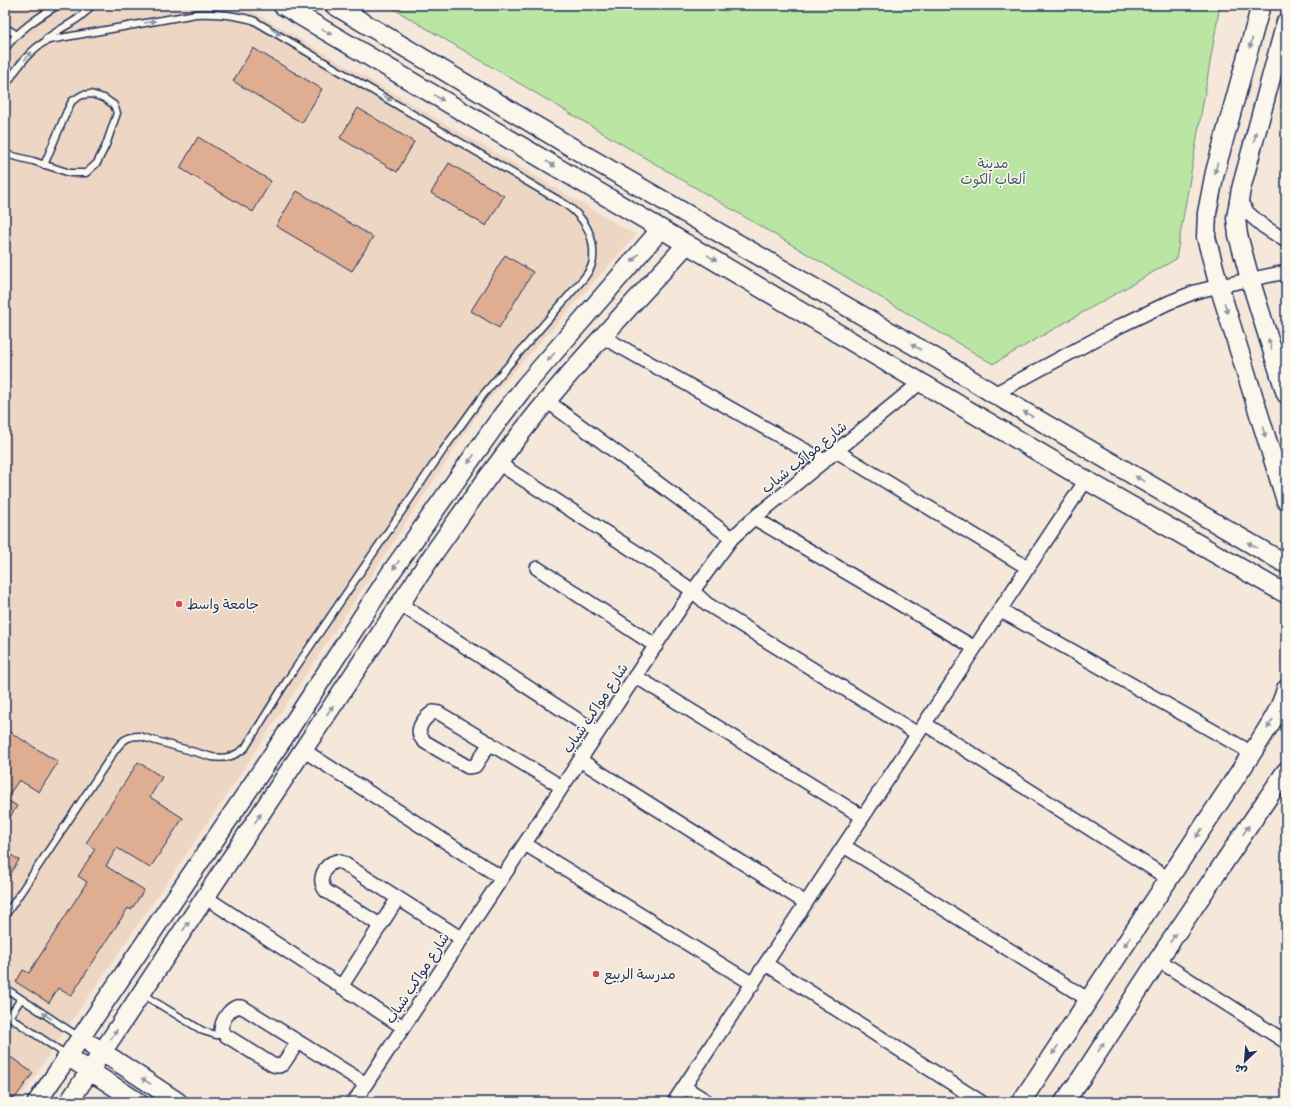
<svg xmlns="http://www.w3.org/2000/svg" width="1291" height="1107" viewBox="0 0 1291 1107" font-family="Itim,'Playpen Sans Arabic',sans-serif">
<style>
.built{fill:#eed6c4}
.green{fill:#bae5a2;stroke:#6a8a80}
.building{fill:#dfad92;stroke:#1b2f5e}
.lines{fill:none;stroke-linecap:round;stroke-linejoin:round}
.lane-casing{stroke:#1b2f5e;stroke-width:9}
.street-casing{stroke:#1b2f5e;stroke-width:16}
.secondary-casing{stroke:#1b2f5e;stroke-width:21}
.lane{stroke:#fbf7ec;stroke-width:6}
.street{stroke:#fbf7ec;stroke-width:13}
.secondary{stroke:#fbf7ec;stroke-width:18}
.oneway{fill:#8b93a5}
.poi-dot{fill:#d1495b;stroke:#fbf7ec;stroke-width:1.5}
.labels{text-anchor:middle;stroke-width:3;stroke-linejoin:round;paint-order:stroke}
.park-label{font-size:14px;fill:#435c6f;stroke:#fbf7ec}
.street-label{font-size:14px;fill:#1b2f5e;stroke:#fbf7ec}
.poi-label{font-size:14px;fill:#1b2f5e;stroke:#fbf7ec;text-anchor:start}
</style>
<rect width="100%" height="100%" fill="#f5e8da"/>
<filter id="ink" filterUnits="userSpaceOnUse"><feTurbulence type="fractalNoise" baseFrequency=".025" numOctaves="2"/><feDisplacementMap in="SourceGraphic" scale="8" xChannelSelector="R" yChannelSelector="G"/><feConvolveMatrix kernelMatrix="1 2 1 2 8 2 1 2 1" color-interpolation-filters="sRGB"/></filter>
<g filter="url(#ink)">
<path class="built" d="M 5,5 L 242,5 L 636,235 L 483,406 L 222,802 L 54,1047 L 18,1102 L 5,1102 Z"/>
<path class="green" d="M 387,5 L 1220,5 L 1176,259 L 993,364 Z"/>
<path class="building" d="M 253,48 L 322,89 L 302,123 L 233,81 Z
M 358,108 L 414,142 L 397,172 L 340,138 Z
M 198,137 L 271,181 L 253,212 L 180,168 Z
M 449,163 L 504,196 L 486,226 L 431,193 Z
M 297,191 L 373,237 L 352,271 L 276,226 Z
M 505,255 L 533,272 L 499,328 L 471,311 Z
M 5,729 L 58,762 L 39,792 L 19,780 L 6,799 L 17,806 L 5,825 Z
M 138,762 L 162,777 L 150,797 L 183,818 L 150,868 L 117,848 L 106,866 L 144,890 L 131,910 L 128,908 L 71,996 L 58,988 L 49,1003 L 16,982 L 23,970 L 29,973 L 87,882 L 78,876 L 95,849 L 86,843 Z
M 5,851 L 19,860 L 5,882 Z
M 5,1053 L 33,1073 L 12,1102 L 5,1102 Z"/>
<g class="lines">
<defs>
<path id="lane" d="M 5,27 L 17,35
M 46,39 C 61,27 80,21 92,5
M 5,49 C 18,30 39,17 58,5
M 5,87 C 14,71 32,46 49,40 L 196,14 C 216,13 234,15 253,20 L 565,204 C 581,215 591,229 593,248 C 593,254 594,259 592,264 C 591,269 587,274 584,278 L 500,375 L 483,395 L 444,449 L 288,679 L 245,748 C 234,757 225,759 212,757 L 139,736 C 126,736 121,742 114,752 L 5,916
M 5,154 L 33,161 L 70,173 L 86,173 L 97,163 L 106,145 L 117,113 L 114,105 L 104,98 L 91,94 L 82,95 L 72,101 L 67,111 L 44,165
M 5,988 L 79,1037
M 142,994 L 203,1031 L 216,1035 L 224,1035
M 5,1014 L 65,1054
M 9,1017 L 21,999"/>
<path id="street" d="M 1239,200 L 1248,213 L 1263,226 L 1286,241
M 603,337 L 824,461
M 994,394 L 1122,325 L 1170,302 L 1195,292 L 1219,286 L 1286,272
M 547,401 L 732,538
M 836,451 L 1028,568
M 498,463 L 656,565 L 693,591 L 707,604 L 918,734
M 754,518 L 975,648
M 537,568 L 656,646
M 400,604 L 598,733
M 1000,610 L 1252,753
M 635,676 L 863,817
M 925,724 L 1169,879
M 490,743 L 475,766 L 468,767 L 425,742 C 413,732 422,720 433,712 L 439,713 L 562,787
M 303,750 L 502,878
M 580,760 L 806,903
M 525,844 L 753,984
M 844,846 L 1089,1000
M 205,897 L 403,1027
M 380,925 L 326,891 C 317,880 324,864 337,861 L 343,863 L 462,939
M 1158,960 L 1286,1042
M 766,964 L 981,1102
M 341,987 L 398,898
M 298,1042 L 283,1064 L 279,1066 L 273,1065 L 225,1035 L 221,1030 C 222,1020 232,1002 244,1008 L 366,1084
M 684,1087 L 708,1102
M 354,1102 L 681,607 L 732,538 L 754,518 L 921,382
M 674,1102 L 1086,480"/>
<path id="secondary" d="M 282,5 L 1086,480 L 1286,594
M 334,5 L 583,154 L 946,364 L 994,394 L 1286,564
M 1261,5 L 1215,172 L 1207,213 L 1206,237 L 1219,286 L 1286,501
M 1286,22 L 1241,189 L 1236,218 L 1238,235 L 1250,279 L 1286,394
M 92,1045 L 178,1102
M 67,1056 L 138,1102
M 37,1102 L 283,739 L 392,571 L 501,417 L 525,386 L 661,229
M 69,1102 L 436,550 C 465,509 494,467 525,428 C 575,364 632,305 687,244
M 1021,1102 L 1252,753 C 1265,732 1280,712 1286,689
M 1064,1102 L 1082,1077 L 1158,960 L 1286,771"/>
</defs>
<use href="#lane" class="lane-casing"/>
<use href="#street" class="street-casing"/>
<use href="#secondary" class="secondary-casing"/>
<use href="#lane" class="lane"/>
<use href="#street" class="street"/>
<use href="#secondary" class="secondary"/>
</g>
<defs><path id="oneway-solid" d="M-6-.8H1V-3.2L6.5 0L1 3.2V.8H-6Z"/></defs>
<g class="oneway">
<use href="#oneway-solid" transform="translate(150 22) rotate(-10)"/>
<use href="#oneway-solid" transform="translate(276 32) rotate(31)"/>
<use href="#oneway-solid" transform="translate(327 32) rotate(31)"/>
<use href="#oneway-solid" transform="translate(1251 43) rotate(105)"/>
<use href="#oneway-solid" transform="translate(28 56) rotate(-50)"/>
<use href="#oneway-solid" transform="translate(387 98) rotate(31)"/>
<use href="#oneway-solid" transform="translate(439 98) rotate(31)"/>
<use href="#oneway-solid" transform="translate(1255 137) rotate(-75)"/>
<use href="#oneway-solid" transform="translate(551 164) rotate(31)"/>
<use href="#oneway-solid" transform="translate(1216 168) rotate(105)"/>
<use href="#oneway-solid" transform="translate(635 258) rotate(131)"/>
<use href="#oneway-solid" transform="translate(712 258) rotate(31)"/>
<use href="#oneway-solid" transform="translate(1226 308) rotate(73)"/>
<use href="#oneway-solid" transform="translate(1270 344) rotate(-107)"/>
<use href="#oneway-solid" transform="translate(916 347) rotate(-150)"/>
<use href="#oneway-solid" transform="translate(551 357) rotate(131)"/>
<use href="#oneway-solid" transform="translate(1028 414) rotate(-150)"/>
<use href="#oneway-solid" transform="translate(1264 432) rotate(73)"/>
<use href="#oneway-solid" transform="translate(471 459) rotate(125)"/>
<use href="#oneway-solid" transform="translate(1140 479) rotate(-150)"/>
<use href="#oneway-solid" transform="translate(1252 545) rotate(-150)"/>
<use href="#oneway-solid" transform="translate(396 565) rotate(125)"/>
<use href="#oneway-solid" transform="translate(330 710) rotate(-56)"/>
<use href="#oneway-solid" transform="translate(1270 724) rotate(120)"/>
<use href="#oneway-solid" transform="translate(258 818) rotate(-56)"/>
<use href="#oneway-solid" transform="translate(1246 830) rotate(-56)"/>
<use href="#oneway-solid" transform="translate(1199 833) rotate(123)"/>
<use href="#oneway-solid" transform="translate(186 926) rotate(-56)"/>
<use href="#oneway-solid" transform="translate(1173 938) rotate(-56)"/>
<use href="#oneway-solid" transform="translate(1127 942) rotate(124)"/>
<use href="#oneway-solid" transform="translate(47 1016) rotate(-146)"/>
<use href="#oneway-solid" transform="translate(114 1034) rotate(-56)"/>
<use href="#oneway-solid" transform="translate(1101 1047) rotate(-57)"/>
<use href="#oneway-solid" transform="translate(1055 1050) rotate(123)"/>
<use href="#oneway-solid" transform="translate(146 1081) rotate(-147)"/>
</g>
</g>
<g class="poi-dot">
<circle cx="179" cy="604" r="4"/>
<circle cx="596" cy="974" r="4"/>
</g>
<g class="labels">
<g class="park-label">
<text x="993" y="168">مدينة<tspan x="993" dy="16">ألعاب الكوت</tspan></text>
</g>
<g class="street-label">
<text transform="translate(804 457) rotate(-39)" y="5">شارع مواكب شباب</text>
<text transform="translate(595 708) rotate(-56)" y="5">شارع مواكب شباب</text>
<text transform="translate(417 978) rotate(-57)" y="5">شارع مواكب شباب</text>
</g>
<g class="poi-label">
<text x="187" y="609">جامعة واسط</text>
<text x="604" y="979">مدرسة الربيع</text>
</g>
</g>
<rect width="1291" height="1107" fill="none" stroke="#fbf7ec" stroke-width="20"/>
<rect x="10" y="10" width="1271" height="1087" fill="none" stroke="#1b2f5e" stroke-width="1.5" filter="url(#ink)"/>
<g transform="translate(1245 1061) rotate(206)" stroke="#fbf7ec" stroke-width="3" paint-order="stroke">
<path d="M0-3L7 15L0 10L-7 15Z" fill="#1b2f5e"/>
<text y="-6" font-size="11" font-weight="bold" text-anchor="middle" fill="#1b2f5e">ش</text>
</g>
</svg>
